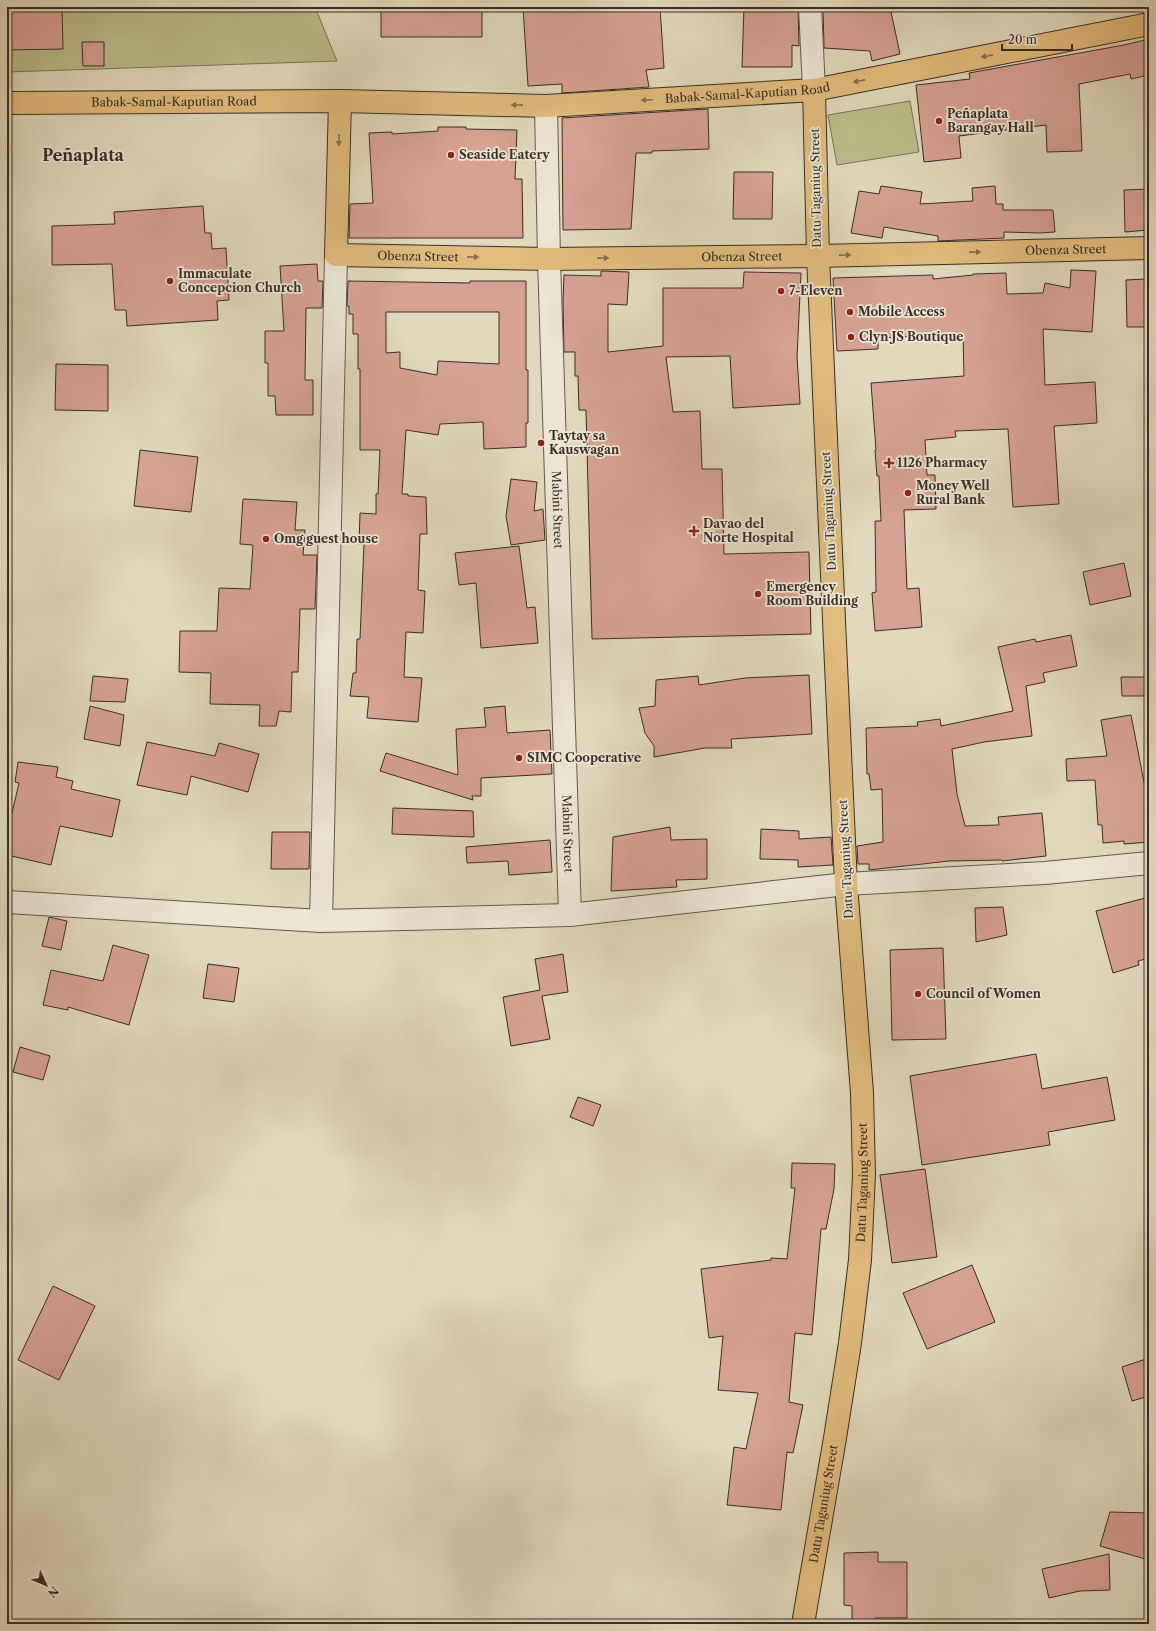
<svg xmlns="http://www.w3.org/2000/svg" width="1156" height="1631" viewBox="0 0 1156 1631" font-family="'Libre Caslon Text',serif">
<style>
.green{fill:#bbbd8b;stroke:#7b765a}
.building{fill:#d6a292;stroke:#3b2e28;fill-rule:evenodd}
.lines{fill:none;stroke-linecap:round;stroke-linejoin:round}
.minor-casing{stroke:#65594d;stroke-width:24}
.major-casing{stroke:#3b2e28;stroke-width:24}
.minor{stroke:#ece6d3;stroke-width:22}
.major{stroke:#e1bc7e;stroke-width:22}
.oneway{fill:#866e4f}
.poi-dot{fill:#8f2418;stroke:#ece6d3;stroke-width:1.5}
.labels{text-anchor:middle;stroke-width:3.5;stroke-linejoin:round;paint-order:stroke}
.street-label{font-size:12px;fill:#3b2e28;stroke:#ece6d3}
.poi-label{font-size:12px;font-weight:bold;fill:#3b2e28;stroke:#ece6d3;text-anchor:start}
.district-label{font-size:16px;font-weight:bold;fill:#3b2e28;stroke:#ece6d3}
</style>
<rect width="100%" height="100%" fill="#e2d9bc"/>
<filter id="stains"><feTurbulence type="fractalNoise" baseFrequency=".005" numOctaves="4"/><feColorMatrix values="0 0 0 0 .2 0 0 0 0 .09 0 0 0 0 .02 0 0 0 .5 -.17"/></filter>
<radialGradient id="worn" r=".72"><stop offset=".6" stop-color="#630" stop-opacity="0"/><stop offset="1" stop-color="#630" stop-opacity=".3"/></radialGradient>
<path class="green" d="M 7,7 L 315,7 L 337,61 L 7,72 Z
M 910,101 L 919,152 L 837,165 L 828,115 Z"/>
<path class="building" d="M 7,7 L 62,7 L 63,49 L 7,50 Z
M 381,7 L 482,7 L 482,37 L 381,37 Z
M 523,7 L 660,7 L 664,68 L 646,70 L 649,87 L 562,93 L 562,84 L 528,86 Z
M 744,7 L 798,7 L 799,46 L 792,45 L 792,67 L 742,67 Z
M 823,7 L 890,7 L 900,54 L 872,61 L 870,51 L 824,48 Z
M 1149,39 L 1149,75 L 1131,79 L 1130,74 L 1079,84 L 1082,151 L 1047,152 L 1046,125 L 959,136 L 961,158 L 924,162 L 916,85 L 970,79 L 969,73 L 1124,45 Z
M 82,42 L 104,42 L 104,66 L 83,66 Z
M 708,109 L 709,149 L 652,151 L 652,153 L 636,153 L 631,229 L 563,230 L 562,118 Z
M 438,127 L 466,127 L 466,129 L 517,130 L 515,179 L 522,179 L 523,238 L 349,238 L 350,204 L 373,203 L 369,133 L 392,132 L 392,134 L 438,131 Z
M 734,172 L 773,172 L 772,219 L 733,219 Z
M 881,186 L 922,192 L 920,204 L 973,201 L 972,188 L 995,186 L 996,204 L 1003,204 L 1003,210 L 1053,210 L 1055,232 L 1041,233 L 1004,232 L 1004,238 L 938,241 L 938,236 L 884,227 L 882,238 L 851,233 L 859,191 L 879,194 Z
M 1149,189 L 1149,230 L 1125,232 L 1124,190 Z
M 203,206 L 205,233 L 211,233 L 212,249 L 226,248 L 229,300 L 217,301 L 218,320 L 127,326 L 126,310 L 115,310 L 112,264 L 52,265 L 52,226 L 115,224 L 114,212 Z
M 317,264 L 318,281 L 323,281 L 322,308 L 306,308 L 305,380 L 313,380 L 313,415 L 276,415 L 275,396 L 268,396 L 268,363 L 265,363 L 265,331 L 284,331 L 280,266 Z
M 1071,270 L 1096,271 L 1092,332 L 1043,329 L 1045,385 L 1095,382 L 1097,423 L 1054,426 L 1059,504 L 1013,507 L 1008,429 L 955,431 L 956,437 L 925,440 L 927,475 L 935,475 L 936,509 L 904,510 L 907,589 L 919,588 L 922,627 L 875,631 L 872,593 L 876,592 L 875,521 L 881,521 L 879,476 L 877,476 L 875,450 L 876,450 L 871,383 L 964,376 L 963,334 L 878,338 L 878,349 L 837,351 L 833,278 L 933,275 L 933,279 L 973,275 L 973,274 L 1006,273 L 1007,294 L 1043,293 L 1045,283 L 1070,288 Z
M 601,271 L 629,272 L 627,305 L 608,304 L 608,352 L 663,346 L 663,288 L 743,288 L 744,272 L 801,273 L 797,357 L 800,404 L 733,408 L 730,356 L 666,357 L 673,412 L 700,411 L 702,469 L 722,469 L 724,554 L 809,552 L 811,634 L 592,639 L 586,410 L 579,410 L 578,376 L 575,376 L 575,352 L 564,352 L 563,302 L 564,275 L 601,276 Z
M 1145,279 L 1146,327 L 1127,327 L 1126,280 Z
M 348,281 L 470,283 L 470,281 L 526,281 L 526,370 L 528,370 L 528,423 L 526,423 L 526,447 L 484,449 L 483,422 L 440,424 L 438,435 L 406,430 L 402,494 L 408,494 L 408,496 L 426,497 L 427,534 L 420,534 L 418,590 L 425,591 L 423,633 L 406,632 L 404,677 L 422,678 L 418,722 L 367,718 L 369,697 L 350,696 L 353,673 L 356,673 L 357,639 L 360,639 L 364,544 L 359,544 L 360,513 L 376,514 L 376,494 L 378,494 L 380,450 L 360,450 L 360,369 L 358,369 L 358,334 L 353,334 L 353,314 L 349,314 L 349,306 L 347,306 ZM 386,312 L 499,312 L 499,364 L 438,361 L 437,375 L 400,368 L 400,352 L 386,353 Z
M 56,364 L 108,365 L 108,411 L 55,410 Z
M 140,450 L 198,457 L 191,512 L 134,506 Z
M 511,479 L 537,482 L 534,511 L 543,509 L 545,540 L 511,545 L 506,516 Z
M 243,499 L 297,502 L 295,530 L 305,530 L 303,555 L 317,555 L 315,609 L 300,609 L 298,672 L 292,672 L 291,712 L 279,711 L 276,726 L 259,726 L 260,705 L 210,704 L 211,673 L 179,672 L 180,631 L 217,631 L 219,588 L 250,589 L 253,545 L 240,544 Z
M 519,546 L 527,608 L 535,607 L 538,643 L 481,648 L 476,583 L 459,585 L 455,553 Z
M 1124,563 L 1131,596 L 1090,605 L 1083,572 Z
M 1071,635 L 1077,666 L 1043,673 L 1045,682 L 1026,686 L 1032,736 L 984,742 L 952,749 L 957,794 L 965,826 L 999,825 L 998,817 L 1042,813 L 1046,856 L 1002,861 L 1002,860 L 949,861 L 869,870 L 869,864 L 858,864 L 857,846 L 883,842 L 882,789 L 871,790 L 869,774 L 867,774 L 866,728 L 918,726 L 917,722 L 940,719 L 941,726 L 1013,711 L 998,647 L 1035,639 L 1036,642 Z
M 809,675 L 812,734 L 731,739 L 732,748 L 705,748 L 654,757 L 654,746 L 645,733 L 639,708 L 655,706 L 656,680 L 698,676 L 699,685 L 745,678 Z
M 93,676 L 128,679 L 125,702 L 90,701 Z
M 1121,677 L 1149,677 L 1149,696 L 1122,696 Z
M 90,706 L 124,715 L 120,746 L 84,739 Z
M 505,706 L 507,733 L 550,730 L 552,774 L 481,778 L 481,796 L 472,796 L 473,800 L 380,771 L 386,753 L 458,775 L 456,729 L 486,727 L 484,708 Z
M 1131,715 L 1149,808 L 1149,842 L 1124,844 L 1124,841 L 1103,843 L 1102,825 L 1098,825 L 1095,780 L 1067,781 L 1066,759 L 1107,756 L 1101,720 Z
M 147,742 L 215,756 L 219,743 L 259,754 L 248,792 L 191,776 L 187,795 L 137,785 Z
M 18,762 L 58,767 L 56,777 L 73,781 L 71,789 L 120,800 L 112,837 L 60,826 L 51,865 L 7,855 L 7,835 L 19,783 L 15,782 Z
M 393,808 L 473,811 L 474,837 L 392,834 Z
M 670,827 L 671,840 L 707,839 L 707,879 L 676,880 L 677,887 L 611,891 L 613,837 Z
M 761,829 L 799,831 L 799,839 L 831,837 L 833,865 L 798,867 L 798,860 L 760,859 Z
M 272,832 L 310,832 L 309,869 L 271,869 Z
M 550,840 L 552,872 L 509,875 L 508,861 L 467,863 L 466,847 Z
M 1149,897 L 1149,958 L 1138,961 L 1139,965 L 1113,973 L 1096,911 Z
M 1003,907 L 1007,935 L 976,942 L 975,908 Z
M 49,917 L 67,921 L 61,950 L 42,946 Z
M 113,945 L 149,955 L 129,1025 L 68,1007 L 68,1010 L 43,1005 L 51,970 L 103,981 Z
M 943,948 L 946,1039 L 892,1040 L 890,950 Z
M 563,954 L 568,992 L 542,996 L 550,1039 L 511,1046 L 503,997 L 540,990 L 535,959 Z
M 208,964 L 239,968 L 234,1002 L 203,998 Z
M 20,1047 L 50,1056 L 43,1080 L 13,1072 Z
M 1036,1054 L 1042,1089 L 1107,1077 L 1115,1120 L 1048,1132 L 1050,1145 L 922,1165 L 910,1076 Z
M 578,1097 L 601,1105 L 593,1126 L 570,1117 Z
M 792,1163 L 835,1164 L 834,1189 L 826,1229 L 821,1229 L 812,1335 L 795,1333 L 789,1402 L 803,1405 L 793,1453 L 787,1452 L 781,1510 L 727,1505 L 734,1447 L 746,1449 L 758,1393 L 718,1390 L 723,1336 L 709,1338 L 701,1269 L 771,1260 L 771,1258 L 787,1259 L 795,1188 L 791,1188 Z
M 925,1169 L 937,1257 L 892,1263 L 880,1175 Z
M 972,1265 L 995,1322 L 927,1349 L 903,1293 Z
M 53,1286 L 95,1306 L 59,1380 L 18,1360 Z
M 1149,1358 L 1149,1396 L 1132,1401 L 1122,1367 Z
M 1110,1512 L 1149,1513 L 1149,1560 L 1100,1546 Z
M 878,1552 L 878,1562 L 907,1562 L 907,1618 L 875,1618 L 875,1624 L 852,1624 L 852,1606 L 844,1605 L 844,1553 Z
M 1109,1554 L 1110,1590 L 1080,1591 L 1049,1598 L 1042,1569 Z"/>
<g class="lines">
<defs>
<g id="minor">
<path d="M 810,7 L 814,90"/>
<path id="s1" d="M 546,106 L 549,259 L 570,915"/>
<path d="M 7,902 L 321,921 L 570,915 L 846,884 L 1045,873 L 1149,863"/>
<path d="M 321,921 L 336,255"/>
</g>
<g id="major">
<path id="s2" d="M 340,101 L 336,255 L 549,259 L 818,256 L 1149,248"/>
<path id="s3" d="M 7,103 L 340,101 L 546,106 L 814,90 L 1149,24"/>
<path id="s4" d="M 803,1624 L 835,1438 L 850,1343 L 860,1260 L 864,1174 L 862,1093 L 846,884 L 835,643 L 818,256 L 814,90"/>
</g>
</defs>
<use href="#minor" class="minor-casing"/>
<use href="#major" class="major-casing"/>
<use href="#minor" class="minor"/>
<use href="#major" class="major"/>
</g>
<defs><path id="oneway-solid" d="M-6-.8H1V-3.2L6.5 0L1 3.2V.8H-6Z"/></defs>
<g class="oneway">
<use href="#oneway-solid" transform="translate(987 56) rotate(169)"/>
<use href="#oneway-solid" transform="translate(859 81) rotate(169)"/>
<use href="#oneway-solid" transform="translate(647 100) rotate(177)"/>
<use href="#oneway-solid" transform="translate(517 105) rotate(-179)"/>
<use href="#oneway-solid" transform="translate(339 140) rotate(92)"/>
<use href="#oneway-solid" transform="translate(975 252) rotate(-1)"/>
<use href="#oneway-solid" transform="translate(845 255) rotate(-1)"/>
<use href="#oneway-solid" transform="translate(473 257) rotate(1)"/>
<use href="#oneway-solid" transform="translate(603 258) rotate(-1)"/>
</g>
<g class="poi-dot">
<circle cx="939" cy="121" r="4"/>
<circle cx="451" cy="155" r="4"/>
<circle cx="170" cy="281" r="4"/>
<circle cx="781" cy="291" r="4"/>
<circle cx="850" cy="312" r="4"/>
<circle cx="851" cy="337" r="4"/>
<circle cx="541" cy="443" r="4"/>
<path d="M887 457h4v4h4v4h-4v4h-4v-4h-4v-4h4z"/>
<circle cx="908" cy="493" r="4"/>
<path d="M692 525h4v4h4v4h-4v4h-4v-4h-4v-4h4z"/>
<circle cx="266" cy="539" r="4"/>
<circle cx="758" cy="594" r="4"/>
<circle cx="519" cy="758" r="4"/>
<circle cx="918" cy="994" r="4"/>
</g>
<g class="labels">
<g class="street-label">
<text dy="4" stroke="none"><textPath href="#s3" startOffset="741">Babak-Samal-Kaputian Road</textPath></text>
<text dy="4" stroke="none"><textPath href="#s3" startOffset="167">Babak-Samal-Kaputian Road</textPath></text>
<text transform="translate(816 188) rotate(-91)" y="4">Datu Taganiug Street</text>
<text dy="4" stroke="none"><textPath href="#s2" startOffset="884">Obenza Street</textPath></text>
<text dy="4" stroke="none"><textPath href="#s2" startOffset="236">Obenza Street</textPath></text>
<text dy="4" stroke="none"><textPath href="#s2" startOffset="560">Obenza Street</textPath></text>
<text dy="4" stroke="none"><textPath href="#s1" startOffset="404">Mabini Street</textPath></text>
<text transform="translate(829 511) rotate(-93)" y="4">Datu Taganiug Street</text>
<text dy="4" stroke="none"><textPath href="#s1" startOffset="728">Mabini Street</textPath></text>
<text transform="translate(846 859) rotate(-93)" y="4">Datu Taganiug Street</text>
<text dy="4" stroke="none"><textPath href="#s4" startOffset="446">Datu Taganiug Street</textPath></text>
<text dy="4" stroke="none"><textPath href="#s4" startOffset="122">Datu Taganiug Street</textPath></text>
</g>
<g class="poi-label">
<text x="947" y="118">Peñaplata<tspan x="947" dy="14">Barangay Hall</tspan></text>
<text x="459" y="159">Seaside Eatery</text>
<text x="178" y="278">Immaculate<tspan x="178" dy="14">Concepcion Church</tspan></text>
<text x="789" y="295">7-Eleven</text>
<text x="858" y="316">Mobile Access</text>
<text x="859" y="341">Clyn JS Boutique</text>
<text x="549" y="440">Taytay sa<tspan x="549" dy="14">Kauswagan</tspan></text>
<text x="897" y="467">1126 Pharmacy</text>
<text x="916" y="490">Money Well<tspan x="916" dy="14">Rural Bank</tspan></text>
<text x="703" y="528">Davao del<tspan x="703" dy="14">Norte Hospital</tspan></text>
<text x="274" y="543">Omg guest house</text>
<text x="766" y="591">Emergency<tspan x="766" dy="14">Room Building</tspan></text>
<text x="527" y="762">SIMC Cooperative</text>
<text x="926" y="998">Council of Women</text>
</g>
<g class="district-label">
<text x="83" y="161">Peñaplata</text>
</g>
</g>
<rect width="1156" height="1631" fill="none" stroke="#e2d9bc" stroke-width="24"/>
<rect x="8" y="8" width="1140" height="1615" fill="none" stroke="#3b2e28" stroke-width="2"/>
<rect x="12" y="12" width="1132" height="1607" fill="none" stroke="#3b2e28"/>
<g transform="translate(46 1585) rotate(134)" stroke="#ece6d3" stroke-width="3" paint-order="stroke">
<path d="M0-3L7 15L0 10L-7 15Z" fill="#3b2e28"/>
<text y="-6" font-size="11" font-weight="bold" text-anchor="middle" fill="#3b2e28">N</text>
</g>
<path d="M1002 44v6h70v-6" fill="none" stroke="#3b2e28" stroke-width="2"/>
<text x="1008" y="44" font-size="12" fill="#3b2e28" stroke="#ece6d3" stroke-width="3" paint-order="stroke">20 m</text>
<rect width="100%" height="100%" filter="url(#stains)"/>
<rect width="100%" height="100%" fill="url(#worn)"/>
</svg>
